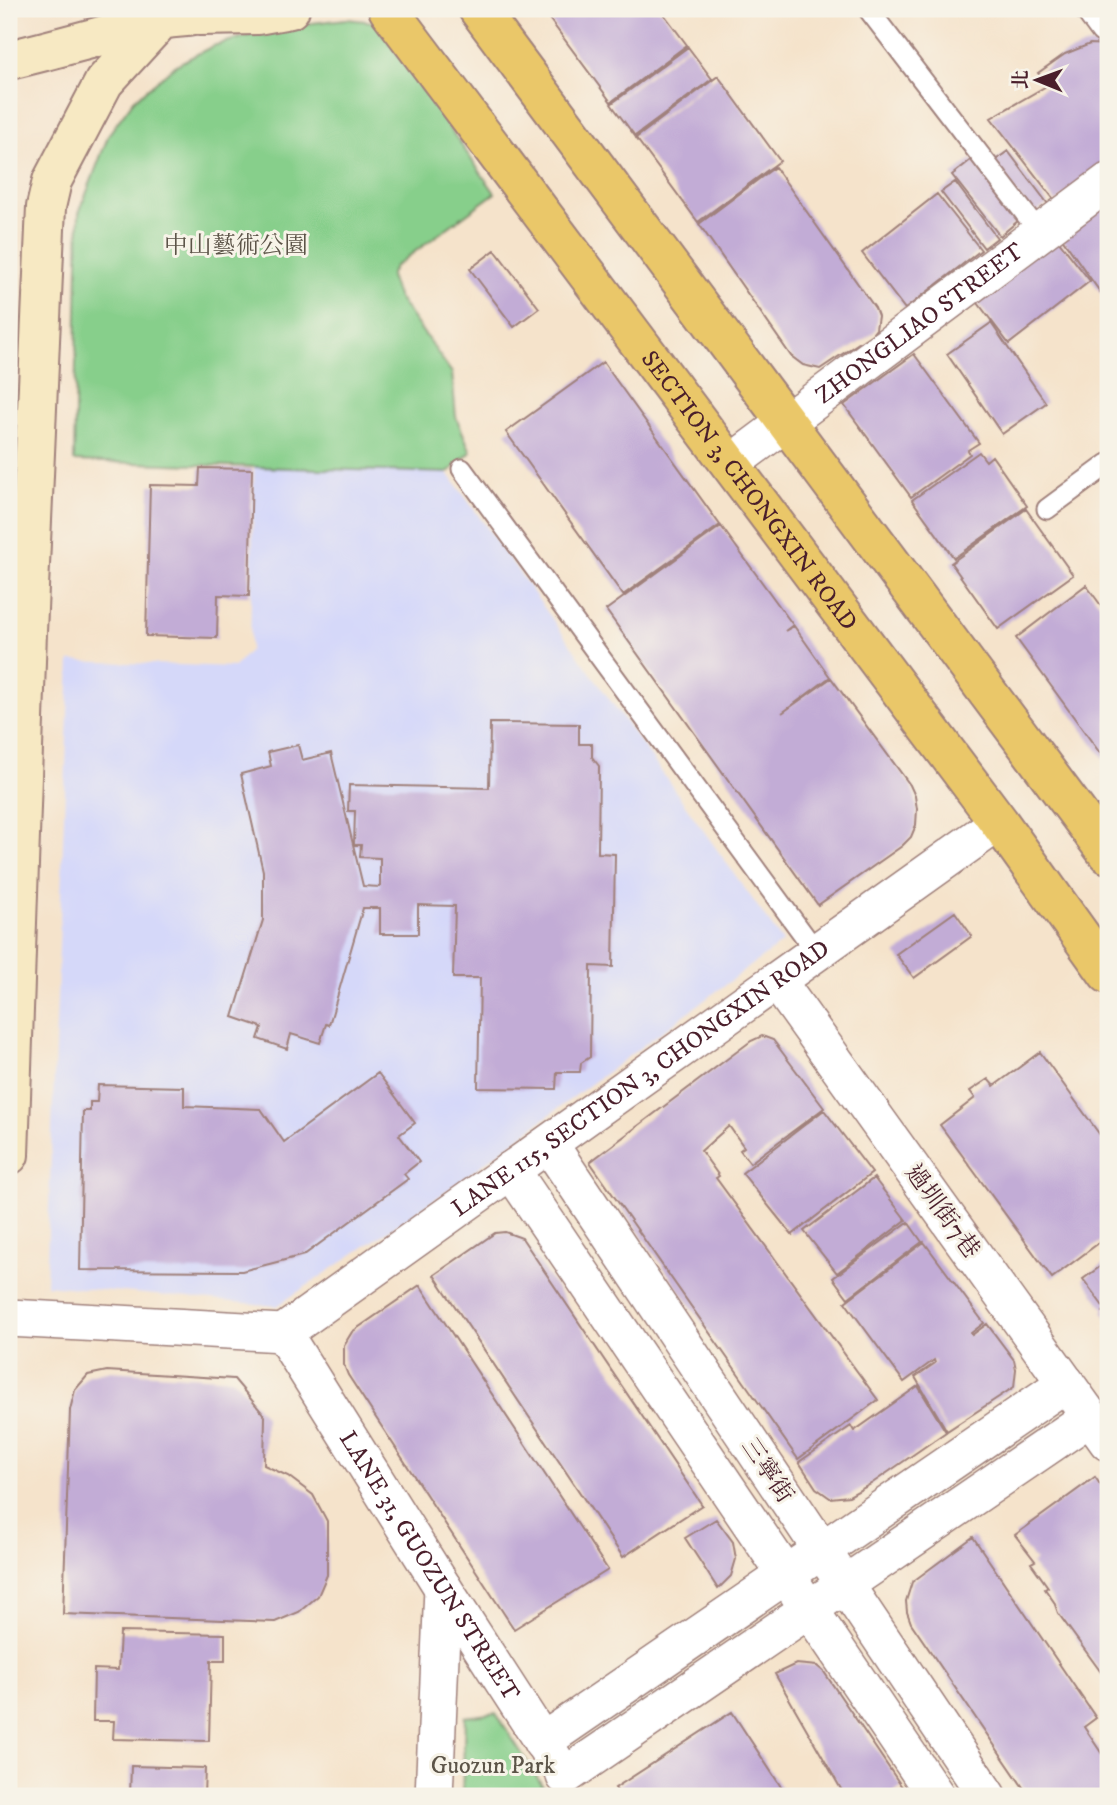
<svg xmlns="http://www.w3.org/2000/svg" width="1117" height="1805" viewBox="0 0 1117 1805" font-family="'IM FELL DW Pica','Noto Serif TC',serif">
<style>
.built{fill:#d5d8f9}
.green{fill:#87cf8b;stroke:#68775b;stroke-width:2}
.building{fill:#c2acd6}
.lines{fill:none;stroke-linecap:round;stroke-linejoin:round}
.lane-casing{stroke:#a0817b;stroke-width:23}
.street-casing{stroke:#a0817b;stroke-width:40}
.secondary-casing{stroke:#a0817b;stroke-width:42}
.primary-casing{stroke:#a0817b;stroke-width:42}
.lane{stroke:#fff;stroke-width:19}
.street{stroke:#fff;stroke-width:37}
.secondary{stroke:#f7e9c3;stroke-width:38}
.primary{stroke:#eac769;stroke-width:38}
.labels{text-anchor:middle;stroke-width:6;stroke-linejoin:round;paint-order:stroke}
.park-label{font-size:24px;fill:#5c5448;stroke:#f7f3e8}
.street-label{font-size:24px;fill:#4a1f2b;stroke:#f7f3e8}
</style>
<rect width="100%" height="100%" fill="#f7f3e8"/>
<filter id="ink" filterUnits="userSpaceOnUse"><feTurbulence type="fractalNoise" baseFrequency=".0143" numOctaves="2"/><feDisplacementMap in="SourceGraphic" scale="14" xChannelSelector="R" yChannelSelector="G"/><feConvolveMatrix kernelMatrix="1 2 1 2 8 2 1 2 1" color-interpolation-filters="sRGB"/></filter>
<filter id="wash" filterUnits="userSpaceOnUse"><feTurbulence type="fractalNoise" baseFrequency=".00686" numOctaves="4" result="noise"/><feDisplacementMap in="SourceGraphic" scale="28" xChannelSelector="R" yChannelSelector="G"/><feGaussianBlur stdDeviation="1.57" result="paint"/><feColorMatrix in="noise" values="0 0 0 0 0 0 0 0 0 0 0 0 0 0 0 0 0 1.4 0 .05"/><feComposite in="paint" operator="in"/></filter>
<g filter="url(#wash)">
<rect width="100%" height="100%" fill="#f5e3cb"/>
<path class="built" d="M 254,466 L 448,473 L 783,942 L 441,1195 L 277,1306 L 46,1285 L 70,661 L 234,667 L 250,650 Z"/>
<path class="green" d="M 346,19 L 375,22 L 495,193 L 394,267 L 390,276 L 397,296 L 452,373 L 456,417 L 471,452 L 448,473 L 74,461 L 79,213 L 109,134 L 134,100 L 176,65 L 213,46 L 278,27 Z
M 496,1713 L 549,1796 L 462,1796 L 465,1717 Z"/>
<g id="blocks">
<path class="building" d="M 542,9 L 660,9 L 687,45 L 611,102 Z
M 1090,44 L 1108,45 L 1108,164 L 1056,202 L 991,118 L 1048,85 L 1038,73 L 1065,54 Z
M 688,47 L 712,79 L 635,136 L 611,104 Z
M 718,76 L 780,161 L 698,222 L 636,138 Z
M 1008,151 L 1048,204 L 1033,215 L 993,162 Z
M 972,159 L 1019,220 L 1000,236 L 952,175 Z
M 775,167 L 875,308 L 878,316 L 876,329 L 872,334 L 820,369 L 803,365 L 791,356 L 699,224 Z
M 955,182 L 997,238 L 984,248 L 941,192 Z
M 937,194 L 981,250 L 905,309 L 862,253 Z
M 1108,199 L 1108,303 L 1059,234 Z
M 1055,236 L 1090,281 L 1009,344 L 975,299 Z
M 495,250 L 539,308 L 514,327 L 470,269 Z
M 991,323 L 1046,403 L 1002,434 L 947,354 Z
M 914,354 L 979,443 L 968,450 L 970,454 L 911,497 L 844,405 Z
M 603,362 L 720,525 L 623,595 L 506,432 Z
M 979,452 L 986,461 L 992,456 L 1027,506 L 954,558 L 912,500 Z
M 200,468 L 252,469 L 249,596 L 218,595 L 217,638 L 146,636 L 150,485 L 199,486 Z
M 1026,509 L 1073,575 L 998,629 L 951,563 Z
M 721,526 L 793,625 L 785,631 L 794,626 L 830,677 L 782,713 L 831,678 L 910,785 L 915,796 L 917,809 L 916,825 L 911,837 L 902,846 L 818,905 L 606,610 Z
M 1086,585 L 1108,615 L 1108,764 L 1016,638 Z
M 490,723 L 579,724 L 579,744 L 592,744 L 592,757 L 599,766 L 598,853 L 615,854 L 613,967 L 591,966 L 590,1057 L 581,1063 L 580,1072 L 557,1072 L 556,1089 L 478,1088 L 480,978 L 453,978 L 455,906 L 418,905 L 418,934 L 380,934 L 380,908 L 363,908 L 329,1025 L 326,1024 L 320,1043 L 291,1034 L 287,1049 L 258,1039 L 262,1027 L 233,1017 L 263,920 L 263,871 L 241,774 L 271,766 L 268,752 L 298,745 L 302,760 L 331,753 L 363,886 L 380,887 L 380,858 L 360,857 L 361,845 L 354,845 L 355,811 L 348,811 L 349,785 L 489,788 Z
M 955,912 L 972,936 L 914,978 L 896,954 Z
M 762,1036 L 773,1040 L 824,1108 L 750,1163 L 740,1150 L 744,1147 L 729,1126 L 701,1151 L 719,1176 L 716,1178 L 878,1400 L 798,1459 L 590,1162 L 751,1041 Z
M 1040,1052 L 1108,1146 L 1108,1207 L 1106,1209 L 1108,1212 L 1108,1236 L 1052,1278 L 940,1125 L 975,1098 L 970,1091 L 988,1079 L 994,1086 Z
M 378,1073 L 415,1123 L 399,1135 L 419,1162 L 404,1174 L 408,1179 L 304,1255 L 242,1271 L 80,1270 L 83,1111 L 90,1111 L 90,1102 L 97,1102 L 98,1085 L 184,1087 L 184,1106 L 261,1109 L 284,1142 Z
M 824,1110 L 872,1173 L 792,1235 L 742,1173 Z
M 874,1178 L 906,1220 L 837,1273 L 804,1231 Z
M 908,1222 L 922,1242 L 848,1298 L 833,1278 Z
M 505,1232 L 522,1238 L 702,1505 L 623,1557 L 434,1275 L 495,1233 Z
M 924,1242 L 984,1323 L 971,1333 L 972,1335 L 987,1324 L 1014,1360 L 1016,1369 L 1014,1387 L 947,1431 L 915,1377 L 935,1363 L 934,1360 L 904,1382 L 845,1302 Z
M 1108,1261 L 1108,1320 L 1103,1312 L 1105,1309 L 1083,1279 Z
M 420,1285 L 608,1570 L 514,1629 L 348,1375 L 344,1365 L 344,1345 L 352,1332 Z
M 107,1371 L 234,1379 L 265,1416 L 264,1465 L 288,1476 L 313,1495 L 327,1521 L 327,1575 L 318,1596 L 299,1612 L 275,1622 L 63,1614 L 70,1410 L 75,1390 L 88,1375 Z
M 918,1386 L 946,1432 L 871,1484 L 849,1496 L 830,1498 L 816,1488 L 799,1462 L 851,1426 L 854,1431 Z
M 1095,1477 L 1108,1496 L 1108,1677 L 1106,1673 L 1103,1675 L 1058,1613 L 1054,1602 L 1045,1589 L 1048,1587 L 1031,1563 L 1035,1561 L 1015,1535 Z
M 716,1519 L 733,1542 L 736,1559 L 731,1576 L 718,1589 L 685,1538 Z
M 973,1537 L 1096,1718 L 1084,1727 L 1108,1763 L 1108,1796 L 1029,1796 L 911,1623 L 907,1612 L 906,1601 L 912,1582 Z
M 120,1632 L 225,1634 L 225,1661 L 211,1661 L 209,1741 L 113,1739 L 114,1721 L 93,1721 L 94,1669 L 118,1670 Z
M 796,1664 L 817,1666 L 824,1672 L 902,1787 L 890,1796 L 845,1796 L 775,1674 Z
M 732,1712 L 787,1796 L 621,1796 L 615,1788 Z
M 131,1766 L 205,1768 L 204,1796 L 130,1796 Z"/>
</g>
</g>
<g filter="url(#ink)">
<use href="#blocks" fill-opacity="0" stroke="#a0817b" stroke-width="2"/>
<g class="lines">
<defs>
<path id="lane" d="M 868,9 L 1040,233
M 1084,9 L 1101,32
M 462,469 L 817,953
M 1047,509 L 1108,464"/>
<g id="street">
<path id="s1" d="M 730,464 L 1108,182"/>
<path d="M 777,981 L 1108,1442"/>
<path d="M 549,1144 L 987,1796"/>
<path d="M 511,1170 L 936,1796"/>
<path d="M 9,1318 L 283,1333"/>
<path id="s2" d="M 283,1333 L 999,822"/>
<path id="s3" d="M 283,1333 L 443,1588 L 555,1761"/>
<path d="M 542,1742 L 1066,1383"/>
<path d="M 565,1776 L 1090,1417"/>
<path d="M 434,1796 L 443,1588"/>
</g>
<path id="secondary" d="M 199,16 L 257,15 L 290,9
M 9,60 C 59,48 108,34 157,21 C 176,16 193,20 210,9
M 9,1155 L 27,632 L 46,207 L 52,181 L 104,82 L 162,19"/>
<g id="primary">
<path id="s4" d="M 388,9 L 999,822 L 1108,974"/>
<path d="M 478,9 L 1108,854"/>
</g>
</defs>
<use href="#lane" class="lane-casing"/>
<use href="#street" class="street-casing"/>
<use href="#secondary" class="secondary-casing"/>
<use href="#primary" class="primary-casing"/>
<use href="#lane" class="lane"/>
<use href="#street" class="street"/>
<use href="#secondary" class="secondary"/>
<use href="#primary" class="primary"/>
</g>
</g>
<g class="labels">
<g class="park-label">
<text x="236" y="253">中山藝術公園</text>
<text x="493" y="1773">Guozun Park</text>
</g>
<g class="street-label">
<text dy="8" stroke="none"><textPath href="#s1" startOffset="236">ZHONGLIAO STREET</textPath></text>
<text dy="8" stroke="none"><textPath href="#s4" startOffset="602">SECTION 3, CHONGXIN ROAD</textPath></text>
<text dy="8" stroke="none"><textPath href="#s2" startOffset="439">LANE 115, SECTION 3, CHONGXIN ROAD</textPath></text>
<text transform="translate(943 1211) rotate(54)" y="8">過圳街7巷</text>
<text transform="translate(768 1470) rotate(56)" y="8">三寧街</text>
<text dy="8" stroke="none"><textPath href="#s3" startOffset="275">LANE 31, GUOZUN STREET</textPath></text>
</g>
</g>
<rect width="1117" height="1805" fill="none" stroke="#f7f3e8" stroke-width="35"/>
<g transform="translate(1037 80) rotate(271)" stroke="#f7f3e8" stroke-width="5" paint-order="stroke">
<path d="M0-5L12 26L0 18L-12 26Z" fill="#4a1f2b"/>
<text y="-10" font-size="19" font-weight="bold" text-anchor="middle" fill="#4a1f2b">北</text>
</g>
</svg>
